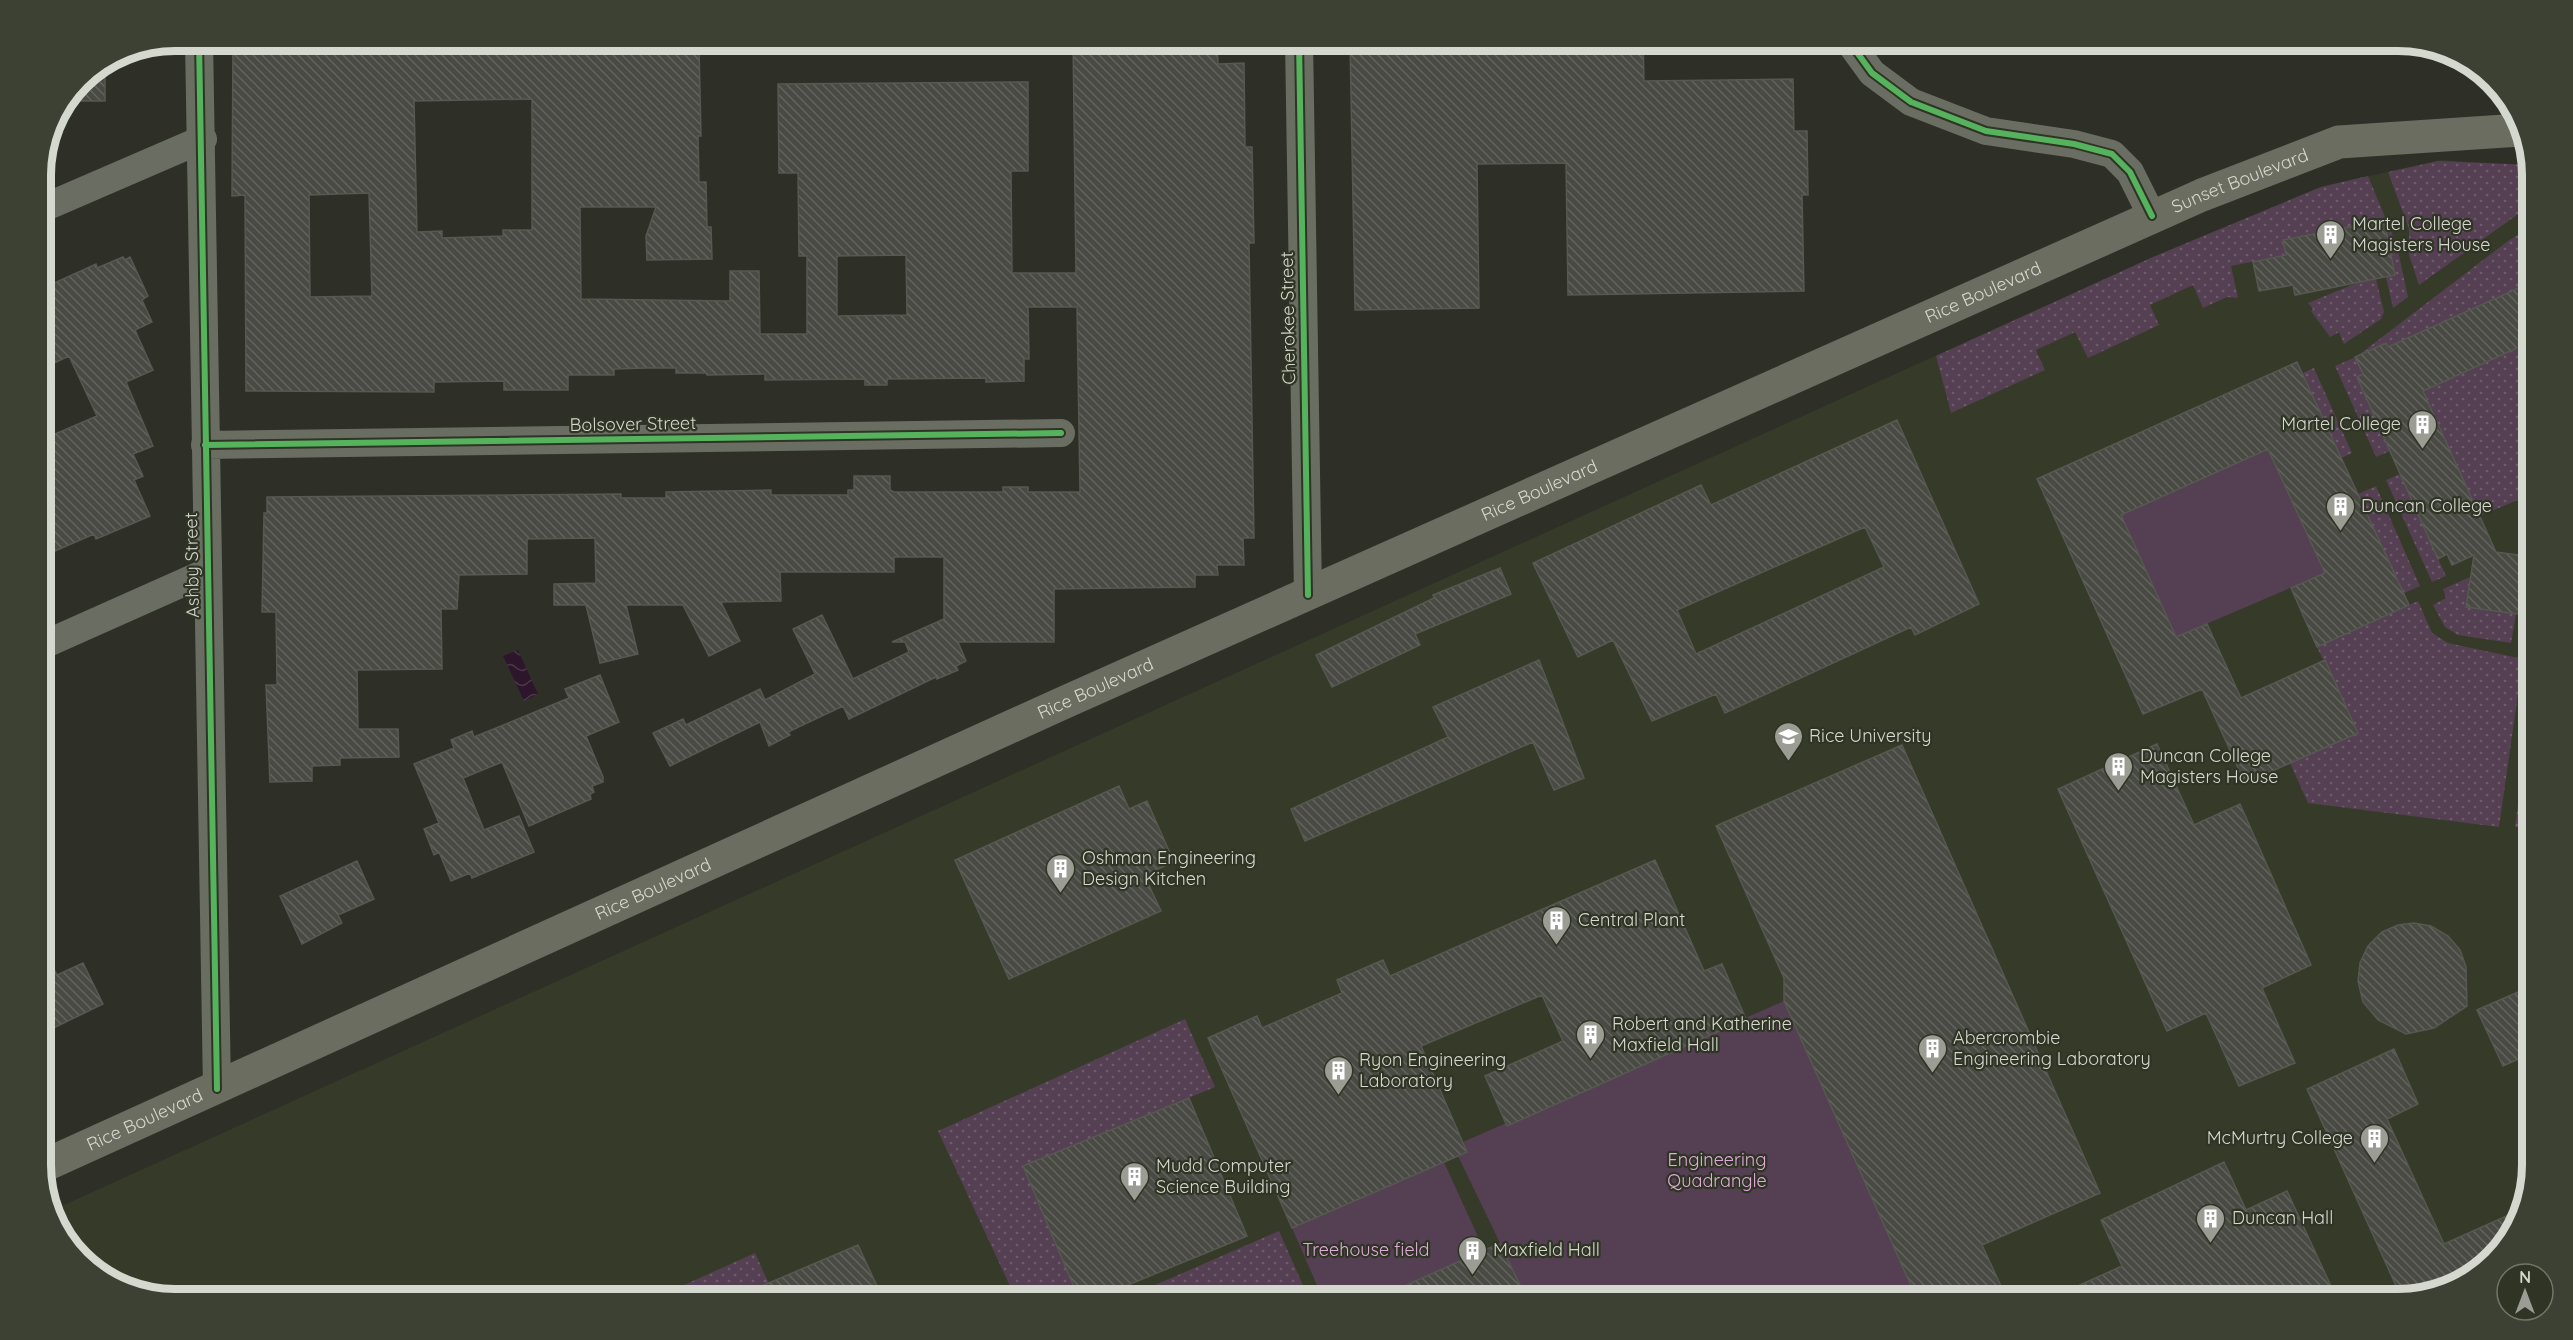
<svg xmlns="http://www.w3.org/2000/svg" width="2573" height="1340" viewBox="0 0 2573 1340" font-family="Quicksand,sans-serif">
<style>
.built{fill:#353b28}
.grass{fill:url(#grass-dots)}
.green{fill:#553f52}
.water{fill:url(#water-waves)}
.building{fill:url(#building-back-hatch);stroke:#565851;stroke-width:1.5;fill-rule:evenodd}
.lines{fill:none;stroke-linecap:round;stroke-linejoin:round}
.minor{stroke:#6a6e62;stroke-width:28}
.major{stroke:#6a6d5f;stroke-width:33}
.cycleway-casing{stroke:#2f3425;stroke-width:10}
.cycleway{stroke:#56b35d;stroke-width:6}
.labels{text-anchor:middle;stroke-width:4.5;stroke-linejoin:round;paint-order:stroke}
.street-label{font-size:18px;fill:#d5d8cf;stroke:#2f3425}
.poi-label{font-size:18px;fill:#d5d8cf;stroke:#2f3425;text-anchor:start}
.park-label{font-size:18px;fill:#e0abdb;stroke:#2f3425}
.rim{fill:none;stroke:#d5d8cf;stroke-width:8}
</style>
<defs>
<pattern id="grass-dots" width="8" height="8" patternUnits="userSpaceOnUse" patternTransform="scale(1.5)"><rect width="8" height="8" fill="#553f52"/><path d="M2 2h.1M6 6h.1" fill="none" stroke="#6d5a6a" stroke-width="1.8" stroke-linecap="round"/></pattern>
<pattern id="water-waves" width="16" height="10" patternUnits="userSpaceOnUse" patternTransform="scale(1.5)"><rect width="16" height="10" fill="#2d162c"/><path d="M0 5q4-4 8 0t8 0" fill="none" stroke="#4b374a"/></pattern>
<pattern id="building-back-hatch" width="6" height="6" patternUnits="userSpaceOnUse" patternTransform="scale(1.5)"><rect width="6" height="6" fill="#484a43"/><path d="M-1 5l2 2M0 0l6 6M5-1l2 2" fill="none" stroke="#62635d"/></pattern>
</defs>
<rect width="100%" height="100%" fill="#2e3028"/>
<path class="built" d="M 2440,160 L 2532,166 L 2532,1165 L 2518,1225 L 2466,1281 L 2399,1299 L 175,1299 L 115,1285 L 63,1240 L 53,1210 L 2153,257 L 2321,187 Z"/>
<path class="grass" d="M 2439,161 L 2532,165 L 2532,209 L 2521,212 L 2419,285 L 2409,255 L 2409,229 L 2388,172 Z
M 2368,176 L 2397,246 L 2408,297 L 2393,308 L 2386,277 L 2395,275 L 2384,220 L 2283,240 L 2286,255 L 2231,266 L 2238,298 L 2227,297 L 2203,308 L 2193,285 L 2150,305 L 2159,325 L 2088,358 L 2075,332 L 2036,350 L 2045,370 L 1951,413 L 1936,356 L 2153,257 L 2321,187 Z
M 2532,226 L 2532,282 L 2388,347 L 2386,343 L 2356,357 L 2390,451 L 2376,457 L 2335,366 L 2356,357 L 2508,241 Z
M 2376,279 L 2384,312 L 2381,319 L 2344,344 L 2339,332 L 2330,337 L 2311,311 L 2313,309 L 2308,303 L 2359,282 Z
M 2532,341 L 2532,494 L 2480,516 L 2423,391 Z
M 2314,368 L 2352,453 L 2341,458 L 2303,373 Z
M 2400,474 L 2446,576 L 2432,582 L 2386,480 Z
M 2376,486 L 2420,586 L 2402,594 L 2358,494 Z
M 2470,577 L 2466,607 L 2516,614 L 2511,643 L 2458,635 L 2445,627 L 2433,605 L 2446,598 L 2443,589 Z
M 2418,601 L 2432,633 L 2448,643 L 2523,659 L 2499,827 L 2308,803 L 2290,763 L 2358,732 L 2317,647 Z
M 2532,696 L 2532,829 L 2515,827 Z
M 1185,1019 L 1215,1087 L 1024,1166 L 1079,1299 L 1016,1299 L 938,1131 Z
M 1279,1231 L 1309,1299 L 1123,1299 Z
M 755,1253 L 776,1299 L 653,1299 Z"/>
<path class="green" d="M 2268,449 L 2325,573 L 2176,637 L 2121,515 Z
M 1784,1001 L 1918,1299 L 1527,1299 L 1458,1156 L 1467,1152 L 1463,1142 Z
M 1444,1162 L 1484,1250 L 1376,1299 L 1323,1299 L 1292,1228 Z"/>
<path class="water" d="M 518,650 L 538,694 L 524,701 L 503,656 Z"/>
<path class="building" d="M 233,40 L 696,40 L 696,47 L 699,47 L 701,136 L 698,136 L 699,182 L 706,182 L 707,227 L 711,227 L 712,259 L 647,260 L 646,236 L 656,207 L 580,207 L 581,299 L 730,301 L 730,271 L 759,271 L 760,334 L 807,334 L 807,256 L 799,256 L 798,173 L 779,173 L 778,84 L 1028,82 L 1028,171 L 1011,171 L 1012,273 L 1076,273 L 1073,40 L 1217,40 L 1218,64 L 1244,63 L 1245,147 L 1252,147 L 1254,243 L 1249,243 L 1254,538 L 1243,538 L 1244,565 L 1217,565 L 1218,575 L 1195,575 L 1195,587 L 1054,589 L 1054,642 L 958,642 L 966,661 L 956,666 L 958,670 L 937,679 L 936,677 L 849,719 L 843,706 L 788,732 L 790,735 L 769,746 L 760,722 L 670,766 L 653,733 L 683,719 L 686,725 L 760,689 L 765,700 L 815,674 L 793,629 L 822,615 L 853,679 L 909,652 L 905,642 L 892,642 L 944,619 L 944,557 L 894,557 L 894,572 L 780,572 L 781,601 L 721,602 L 740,641 L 709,656 L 683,605 L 626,605 L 638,654 L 600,663 L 586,605 L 554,605 L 554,584 L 596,583 L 595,538 L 527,539 L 527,574 L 459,575 L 457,609 L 441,609 L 442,669 L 357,670 L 358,729 L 398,729 L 399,757 L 340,758 L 340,765 L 312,766 L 312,781 L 270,782 L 266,685 L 277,685 L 276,612 L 262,612 L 264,513 L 267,513 L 267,497 L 621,494 L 621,498 L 666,498 L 666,492 L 771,490 L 771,495 L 848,495 L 848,490 L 854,490 L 854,476 L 890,476 L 890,490 L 894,492 L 1003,492 L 1003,487 L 1028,487 L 1028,492 L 1080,492 L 1077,307 L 1028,307 L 1029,359 L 1024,359 L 1024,381 L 986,382 L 986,378 L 887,379 L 887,385 L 865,385 L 865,379 L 765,380 L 765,374 L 707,375 L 706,373 L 676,373 L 676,368 L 647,368 L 614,369 L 614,375 L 568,375 L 568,390 L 504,390 L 504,381 L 434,382 L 434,392 L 246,391 L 245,195 L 232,196 ZM 532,99 L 532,230 L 503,230 L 503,236 L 442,238 L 442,231 L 417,232 L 414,101 ZM 369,193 L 372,296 L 310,297 L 309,195 ZM 906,255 L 907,315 L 837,316 L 837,256 Z
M 1350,40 L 1643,40 L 1644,81 L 1793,79 L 1794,131 L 1807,131 L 1808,195 L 1802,195 L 1804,291 L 1568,295 L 1566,163 L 1477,164 L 1479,308 L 1355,310 Z
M 105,63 L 105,101 L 66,101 L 80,80 Z
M 2384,220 L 2395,275 L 2295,295 L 2293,285 L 2259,291 L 2253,262 L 2286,255 L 2283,240 Z
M 123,257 L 125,260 L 130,257 L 148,296 L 142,300 L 152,322 L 135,330 L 153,370 L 126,382 L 153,446 L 133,454 L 143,476 L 134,480 L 150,516 L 96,539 L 94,534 L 41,557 L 41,440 L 97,416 L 69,356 L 41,369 L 41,289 L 96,264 L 97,268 Z
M 2532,282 L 2532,341 L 2423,391 L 2496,552 L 2532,557 L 2532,616 L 2466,607 L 2474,555 L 2452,565 L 2447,554 L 2438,559 L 2357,377 L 2363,374 L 2355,357 L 2386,343 L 2388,347 Z
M 2297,362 L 2409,605 L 2317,647 L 2291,588 L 2325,573 L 2268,449 L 2121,515 L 2176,637 L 2207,624 L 2241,698 L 2325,660 L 2358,733 L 2245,783 L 2202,689 L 2143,714 L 2037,479 Z
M 1897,420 L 1979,604 L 1915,635 L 1911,627 L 1725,713 L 1716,694 L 1652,721 L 1613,640 L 1578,657 L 1533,563 L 1701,485 L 1711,505 ZM 1865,527 L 1884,567 L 1696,654 L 1677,610 Z
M 1500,568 L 1511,594 L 1415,634 L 1420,645 L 1332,687 L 1316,655 L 1434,598 L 1433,595 Z
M 1539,660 L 1584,778 L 1554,790 L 1533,742 L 1305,841 L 1291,809 L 1448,737 L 1433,707 Z
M 600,675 L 619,722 L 586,736 L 603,777 L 603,782 L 592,786 L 594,792 L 590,794 L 591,799 L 529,826 L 502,762 L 463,778 L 484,830 L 519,816 L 534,852 L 472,878 L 470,873 L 451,881 L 439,852 L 434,855 L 424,829 L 439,823 L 414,764 L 454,748 L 451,740 L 472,731 L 474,737 L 569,698 L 565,689 Z
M 2157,744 L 2194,825 L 2240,804 L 2311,965 L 2262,988 L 2295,1063 L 2239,1086 L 2206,1013 L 2167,1031 L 2058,789 Z
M 1902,745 L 2100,1193 L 1982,1245 L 2007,1299 L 1917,1299 L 1784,1001 L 1784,978 L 1716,826 Z
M 1119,786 L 1129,809 L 1147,801 L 1174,862 L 1144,875 L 1161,911 L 1009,979 L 955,860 Z
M 1655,860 L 1704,971 L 1722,964 L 1746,1019 L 1507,1126 L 1485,1076 L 1563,1041 L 1542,995 L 1421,1046 L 1467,1152 L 1292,1228 L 1208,1038 L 1257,1016 L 1262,1028 L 1342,993 L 1337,980 L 1383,960 L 1390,976 Z
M 357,861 L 374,899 L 338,915 L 342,923 L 302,944 L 280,896 Z
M 2414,923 L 2431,926 L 2448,936 L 2460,950 L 2466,967 L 2467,1006 L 2434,1028 L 2406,1034 L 2378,1020 L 2363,1002 L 2358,981 L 2360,963 L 2368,946 L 2382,932 L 2398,925 Z
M 41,944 L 57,975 L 83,963 L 103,1004 L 41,1034 Z
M 2532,986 L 2532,1053 L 2503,1066 L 2477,1010 Z
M 2394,1049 L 2418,1104 L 2387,1119 L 2444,1244 L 2522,1209 L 2518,1225 L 2466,1281 L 2402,1299 L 2307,1089 Z
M 1189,1098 L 1247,1236 L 1094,1299 L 1079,1299 L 1023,1166 Z
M 2224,1162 L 2246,1210 L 2287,1191 L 2337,1299 L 2049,1299 L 2122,1266 L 2101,1220 Z
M 1500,1244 L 1527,1299 L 1376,1299 L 1484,1250 Z
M 858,1245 L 883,1299 L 731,1299 Z"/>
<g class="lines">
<path class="minor" d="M 199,40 L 217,1089
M 1299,40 L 1308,595
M 1848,40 L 1872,73 L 1911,102 L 1986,131 L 2074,144 L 2112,154 L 2130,172 L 2152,216
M 41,209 L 203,139
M 205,445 L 1061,433
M 41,646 L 207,572"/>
<path class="major" id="s1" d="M 41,1167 L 1063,703 L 2202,195 L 2339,142 L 2520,130"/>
<defs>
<path id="cycleway" d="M 199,40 L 217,1089
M 1299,40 L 1308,595
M 1848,40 L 1872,73 L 1911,102 L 1986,131 L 2074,144 L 2112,154 L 2130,172 L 2152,216
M 205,445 L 1061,433"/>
</defs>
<use href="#cycleway" class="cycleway-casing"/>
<use href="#cycleway" class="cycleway"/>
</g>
<defs>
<symbol id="building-pin" viewBox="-11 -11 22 30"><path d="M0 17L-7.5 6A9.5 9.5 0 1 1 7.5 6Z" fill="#9b9d95" stroke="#2f3425"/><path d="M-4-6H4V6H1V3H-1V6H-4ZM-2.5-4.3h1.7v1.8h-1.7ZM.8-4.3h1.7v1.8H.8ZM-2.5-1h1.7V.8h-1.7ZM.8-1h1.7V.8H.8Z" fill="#fff"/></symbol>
<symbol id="university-pin" viewBox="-11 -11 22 30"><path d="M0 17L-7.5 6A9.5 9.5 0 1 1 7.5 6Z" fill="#9b9d95" stroke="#2f3425"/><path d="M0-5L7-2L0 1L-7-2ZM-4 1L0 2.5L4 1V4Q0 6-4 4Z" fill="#fff"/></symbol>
</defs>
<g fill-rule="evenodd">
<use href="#building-pin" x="2314" y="218" width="33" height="45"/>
<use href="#building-pin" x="2406" y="408" width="33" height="45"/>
<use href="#building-pin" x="2324" y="490" width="33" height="45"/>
<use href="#university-pin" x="1772" y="720" width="33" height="45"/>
<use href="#building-pin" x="2102" y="750" width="33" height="45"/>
<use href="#building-pin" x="1044" y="852" width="33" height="45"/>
<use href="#building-pin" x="1540" y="904" width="33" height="45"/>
<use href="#building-pin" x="1574" y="1018" width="33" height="45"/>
<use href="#building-pin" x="1916" y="1032" width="33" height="45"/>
<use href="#building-pin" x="1322" y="1054" width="33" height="45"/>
<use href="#building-pin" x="2358" y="1122" width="33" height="45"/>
<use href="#building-pin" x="1118" y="1160" width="33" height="45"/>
<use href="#building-pin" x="2194" y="1202" width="33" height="45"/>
<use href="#building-pin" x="1456" y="1234" width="33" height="45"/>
</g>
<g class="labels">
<g class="street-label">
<text dy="6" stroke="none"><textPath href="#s1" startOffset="2410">Sunset Boulevard</textPath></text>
<text dy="6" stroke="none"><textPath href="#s1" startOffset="2130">Rice Boulevard</textPath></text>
<text transform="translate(1288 318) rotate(-91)" y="6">Cherokee Street</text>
<text transform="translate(633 424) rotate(-1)" y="6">Bolsover Street</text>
<text dy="6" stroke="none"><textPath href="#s1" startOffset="1644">Rice Boulevard</textPath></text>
<text transform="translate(192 565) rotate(-91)" y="6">Ashby Street</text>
<text dy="6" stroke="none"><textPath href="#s1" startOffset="1158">Rice Boulevard</textPath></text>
<text dy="6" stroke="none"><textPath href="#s1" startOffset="672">Rice Boulevard</textPath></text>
<text dy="6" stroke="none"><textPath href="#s1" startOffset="114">Rice Boulevard</textPath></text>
</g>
<g class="poi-label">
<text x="2352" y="230">Martel College<tspan x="2352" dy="21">Magisters House</tspan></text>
<text x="2401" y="430" text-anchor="end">Martel College</text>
<text x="2361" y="512">Duncan College</text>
<text x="1809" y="742">Rice University</text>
<text x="2140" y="762">Duncan College<tspan x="2140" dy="21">Magisters House</tspan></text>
<text x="1082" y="864">Oshman Engineering<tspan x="1082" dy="21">Design Kitchen</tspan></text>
<text x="1578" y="926">Central Plant</text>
<text x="1612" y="1030">Robert and Katherine<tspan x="1612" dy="21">Maxfield Hall</tspan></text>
<text x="1953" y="1044">Abercrombie<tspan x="1953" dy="21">Engineering Laboratory</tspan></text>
<text x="1359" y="1066">Ryon Engineering<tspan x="1359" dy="21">Laboratory</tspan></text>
<text x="2353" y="1144" text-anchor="end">McMurtry College</text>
<text x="1156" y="1172">Mudd Computer<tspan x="1156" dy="21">Science Building</tspan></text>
<text x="2232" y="1224">Duncan Hall</text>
<text x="1493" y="1256">Maxfield Hall</text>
</g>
<g class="park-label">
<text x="1717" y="1166">Engineering<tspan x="1717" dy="21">Quadrangle</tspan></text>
<text x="1366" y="1256">Treehouse field</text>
</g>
</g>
<path d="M0 0H2573V1340H0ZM175 51H2398A124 124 0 0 1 2522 175V1165A124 124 0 0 1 2398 1289H175A124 124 0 0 1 51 1165V175A124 124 0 0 1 175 51Z" fill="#3c4133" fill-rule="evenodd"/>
<path class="rim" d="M175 51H2398A124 124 0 0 1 2522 175V1165A124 124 0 0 1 2398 1289H175A124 124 0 0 1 51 1165V175A124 124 0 0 1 175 51Z"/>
<g transform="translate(2525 1292)"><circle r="28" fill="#2f3425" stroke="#717669" stroke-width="1.5"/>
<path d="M0-4.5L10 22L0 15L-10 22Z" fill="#9b9d95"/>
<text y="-9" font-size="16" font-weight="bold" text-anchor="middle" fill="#d5d8cf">N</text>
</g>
</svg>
